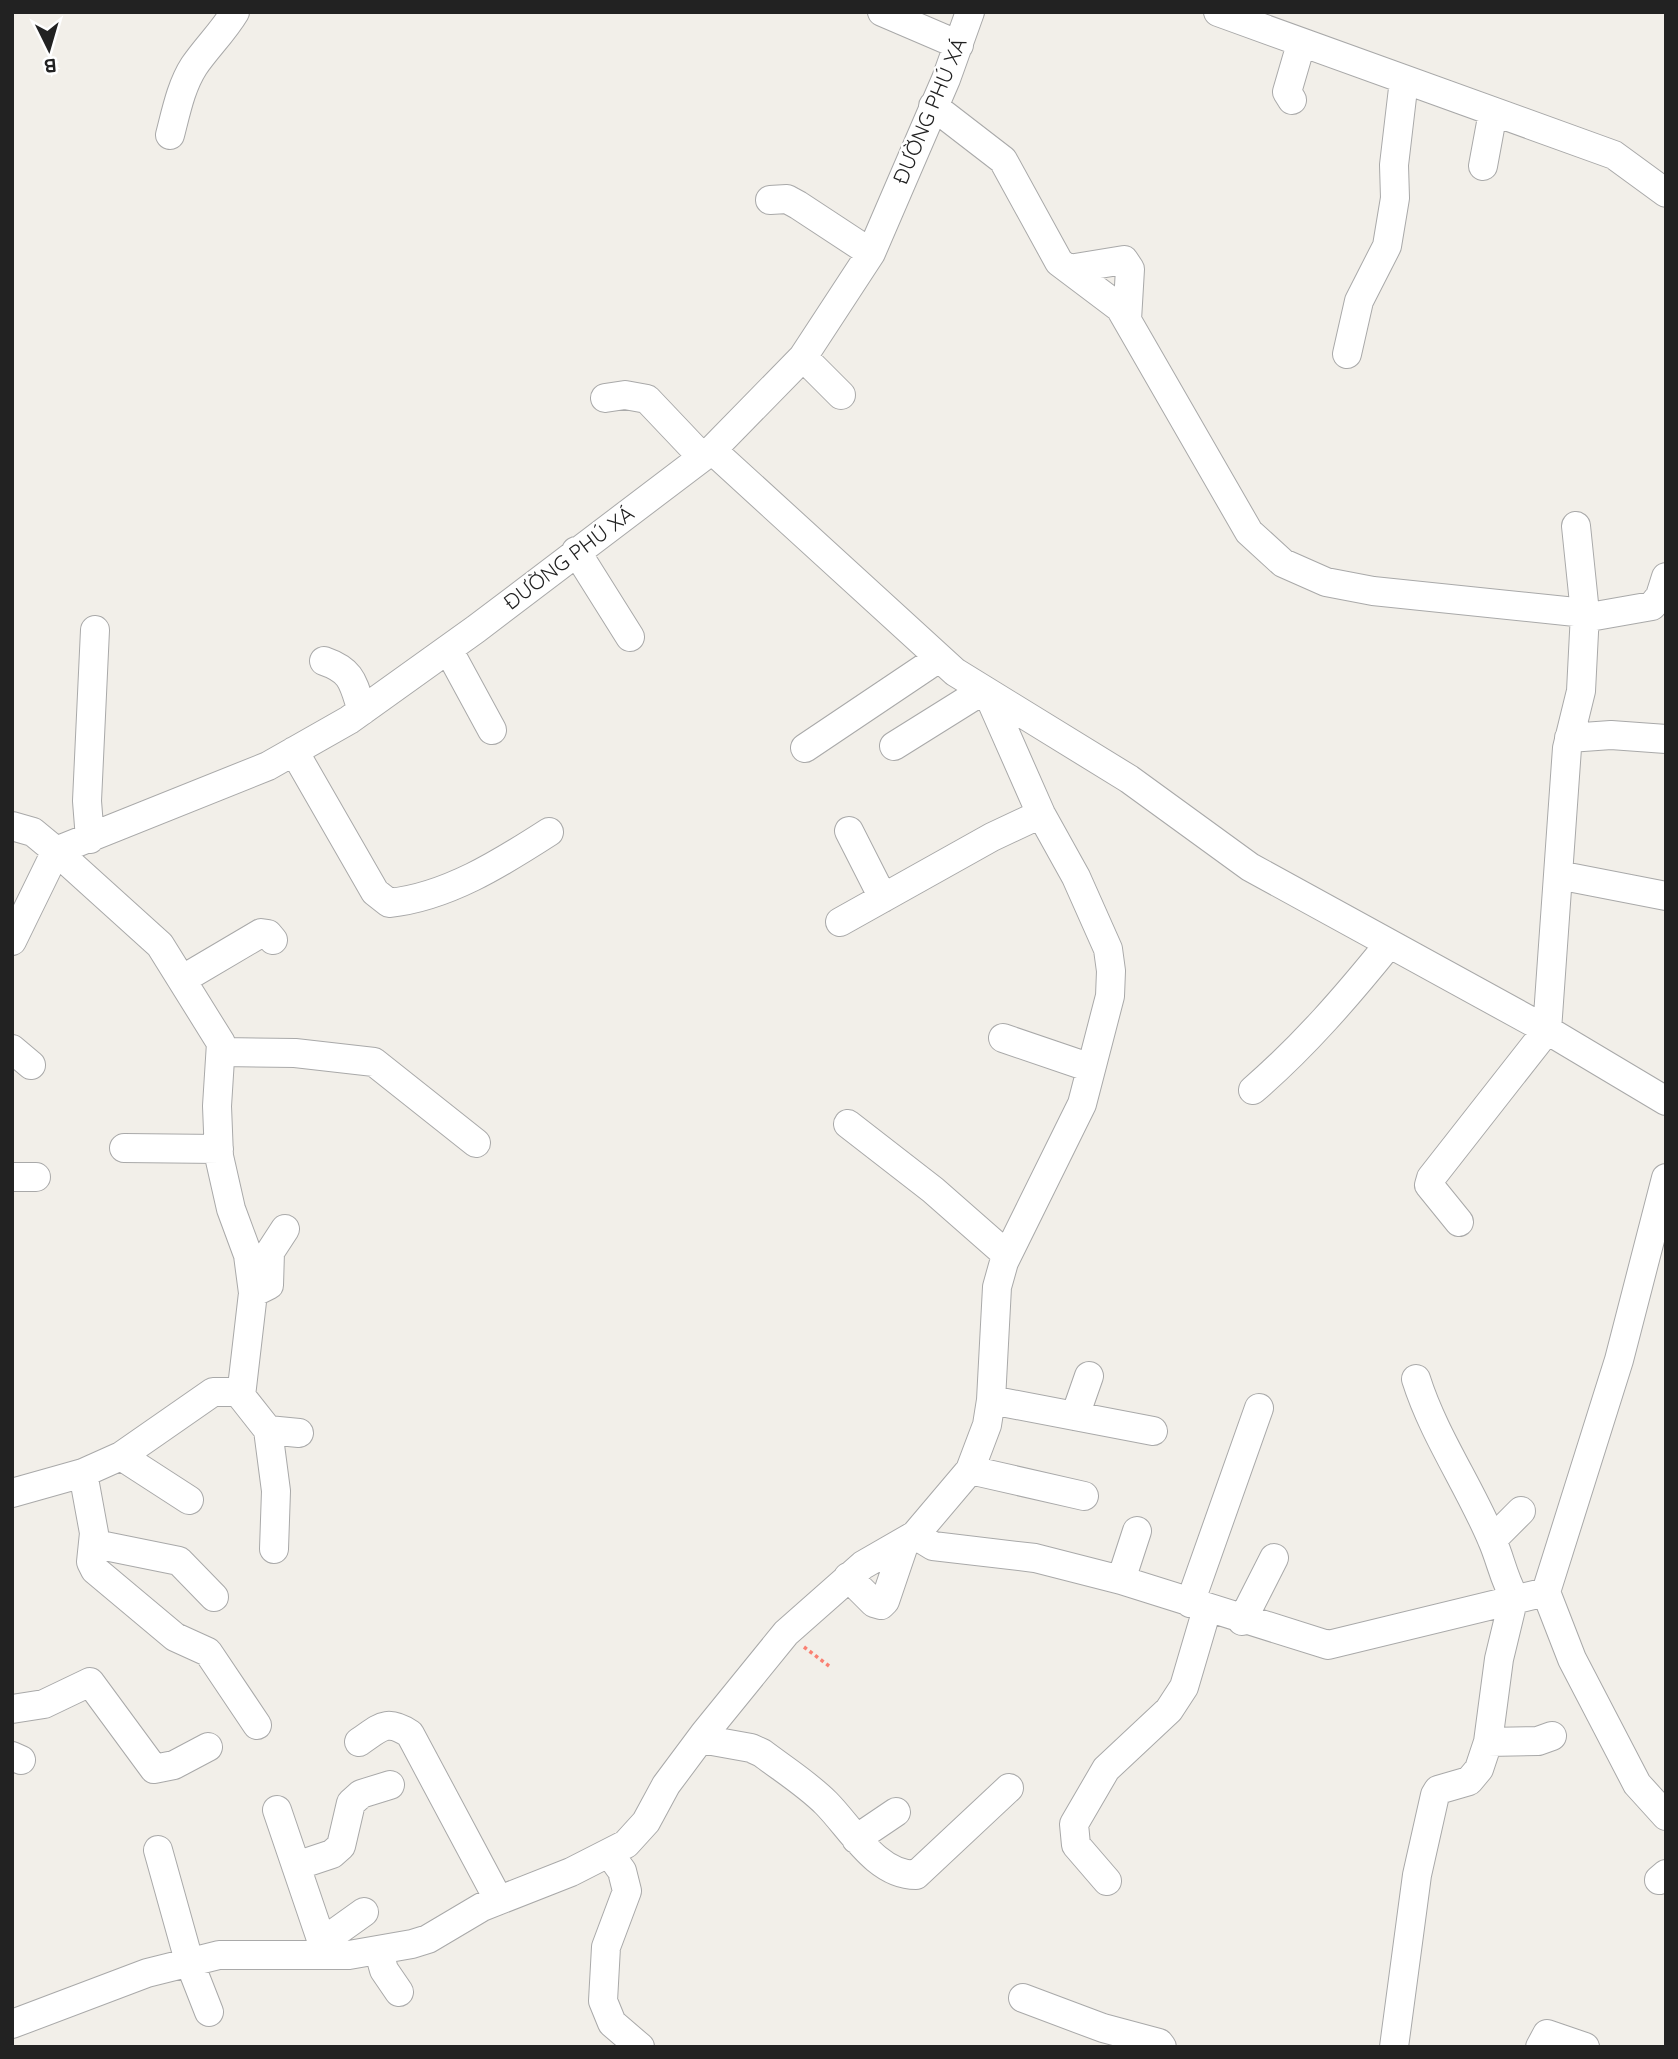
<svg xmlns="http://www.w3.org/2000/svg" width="1678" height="2059" viewBox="0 0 1678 2059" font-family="Quicksand,sans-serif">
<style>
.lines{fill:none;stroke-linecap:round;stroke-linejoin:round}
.minor-casing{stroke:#a9a9a9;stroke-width:30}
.path{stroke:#fa8072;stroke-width:3.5;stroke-dasharray:3.5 3.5;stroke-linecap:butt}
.minor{stroke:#fff;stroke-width:28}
.labels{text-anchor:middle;stroke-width:5;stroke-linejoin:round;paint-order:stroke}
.street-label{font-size:21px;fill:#222;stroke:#fff}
</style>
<rect width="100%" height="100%" fill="#f2efe9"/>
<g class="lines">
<defs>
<path id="minor" d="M 882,12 L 959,45
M 1218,12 L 1614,155 L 1666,193
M 1292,100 L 1287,92 L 1301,44
M 933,106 L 1003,160 L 1059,262 L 1120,308 L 1249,532 L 1283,563 L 1326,582 L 1373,591 L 1585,613
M 170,135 C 176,112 181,86 194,66 C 207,47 223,32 235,12
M 1483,166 L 1493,112
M 770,200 L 787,199 L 798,205 L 871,253
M 1069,269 L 1124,260 L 1130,269 L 1127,320
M 1347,354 L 1359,301 L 1387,246 L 1395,198 L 1394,165 L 1404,80
M 803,357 L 841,395
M 605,398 L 625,395 L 647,399 L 702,457
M 712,450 L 955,672 L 1129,779 L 1250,867 L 1547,1030 L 1666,1101
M 576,551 L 630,637
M 1584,618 L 1652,606 L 1660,596 L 1666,577
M 448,649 L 492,730
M 324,661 C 353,671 353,683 362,711
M 1569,738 L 1611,735 L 1666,739
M 894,746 L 982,691
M 805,748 L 939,658
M 294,751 L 375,892 L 389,903 C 447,897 501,863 549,832
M 12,826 L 33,832 L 56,851 L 160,945 L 221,1043 L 217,1106 L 219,1156 L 231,1209 L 248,1255 L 253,1293 L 241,1396
M 849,831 L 883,898
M 90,839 L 87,801 L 95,630
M 1558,875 L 1666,896
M 840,922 L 992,837 L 1041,814
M 12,941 L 56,851 L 268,766 L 349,720 L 476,629 L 712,450 L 803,357 L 871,253 L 946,79 L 970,12
M 183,979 L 261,933 L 268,934 L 273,940
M 1003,1038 L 1091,1068
M 12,1049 L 31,1065
M 222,1052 L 295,1053 L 374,1062 L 476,1143
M 1253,1090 C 1304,1046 1347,996 1389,944
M 848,1124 L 933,1190 L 1007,1255
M 124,1148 L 219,1149
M 12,1177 L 36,1177
M 1666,1178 L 1619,1360 L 1546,1592 L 1572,1659 L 1637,1784 L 1666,1816
M 1459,1222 L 1429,1185 L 1431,1178 L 1547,1030 L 1567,748 L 1581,691 L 1585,613 L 1576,526
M 253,1293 L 269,1285 L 270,1252 L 285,1229
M 1416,1379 C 1434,1436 1469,1485 1492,1540 C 1501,1560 1504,1581 1516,1600
M 991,1400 L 1153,1431
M 1075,1416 L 1089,1376
M 268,1430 L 276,1491 L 274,1549
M 121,1456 L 189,1500
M 970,1470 L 1084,1496
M 83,1473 L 94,1533 L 91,1562 L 95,1570 L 175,1637 L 208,1652 L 257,1725
M 12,1493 L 83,1473 L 121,1456 L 213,1392 L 238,1392 L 268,1430 L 299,1433
M 915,1535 L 933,1546 L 1035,1558 L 1121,1580 L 1328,1645 L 1546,1592
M 1492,1540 L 1521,1511
M 95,1544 L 179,1561 L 214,1597
M 848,1577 L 874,1603 L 881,1605 L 885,1601 L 905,1542
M 1121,1580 L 1137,1531
M 1190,1603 L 1259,1408
M 1242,1621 L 1274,1558
M 12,1709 L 44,1704 L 90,1682 L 154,1769 L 174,1765 L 208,1747
M 701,1739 L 751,1748 L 762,1753 C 783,1769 807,1784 826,1803 C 851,1828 876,1875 916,1875 L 1009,1788
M 359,1742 C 380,1728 386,1718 410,1734 L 498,1899
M 1488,1742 L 1538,1741 L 1552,1736
M 12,1756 L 21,1760
M 277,1810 L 326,1954
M 856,1839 L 896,1812
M 158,1850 L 189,1961 L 209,2012
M 609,1853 L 622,1871 L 627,1891 L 606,1947 L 603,2001 L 612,2023 L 640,2047
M 296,1866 L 332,1854 L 341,1846 L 351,1803 L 361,1794 L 390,1785
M 1659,1880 L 1666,1874
M 1107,1881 L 1076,1845 L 1074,1824 L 1106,1769 L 1169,1710 L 1184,1687 L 1207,1609
M 322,1942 L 364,1912
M 379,1952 L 384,1970 L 399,1992
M 1023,1998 L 1103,2028 L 1159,2043 L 1162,2047
M 12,2024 L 147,1973 L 219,1955 L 349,1955 L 412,1944 L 428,1939 L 482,1907 L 571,1872 L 626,1844 L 646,1822 L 666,1785 L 704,1734 L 786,1633 L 863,1565 L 915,1535 L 970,1470 L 987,1425 L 991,1400 L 997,1287 L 1004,1262 L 1082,1104 L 1110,996 L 1111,971 L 1108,949 L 1076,877 L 1041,814 L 989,696
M 1394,2047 L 1417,1875 L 1435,1795 L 1438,1790 L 1469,1781 L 1479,1769 L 1488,1742 L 1499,1659 L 1513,1601
M 1540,2047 L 1547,2034 L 1585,2047"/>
</defs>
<use href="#minor" class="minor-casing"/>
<path class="path" d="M 804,1647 L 829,1666"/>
<use href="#minor" class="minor"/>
</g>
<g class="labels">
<g class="street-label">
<text transform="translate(930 111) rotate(-67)" y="7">ĐƯỜNG PHÚ XÁ</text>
<text transform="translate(569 558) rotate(-37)" y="7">ĐƯỜNG PHÚ XÁ</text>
</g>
</g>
<rect width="1678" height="2059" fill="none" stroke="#222222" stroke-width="28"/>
<g transform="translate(49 49) rotate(175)" stroke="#ffffff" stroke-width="5" paint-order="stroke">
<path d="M0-5L12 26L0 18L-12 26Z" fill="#222222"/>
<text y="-10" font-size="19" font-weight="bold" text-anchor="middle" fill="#222222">B</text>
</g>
</svg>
